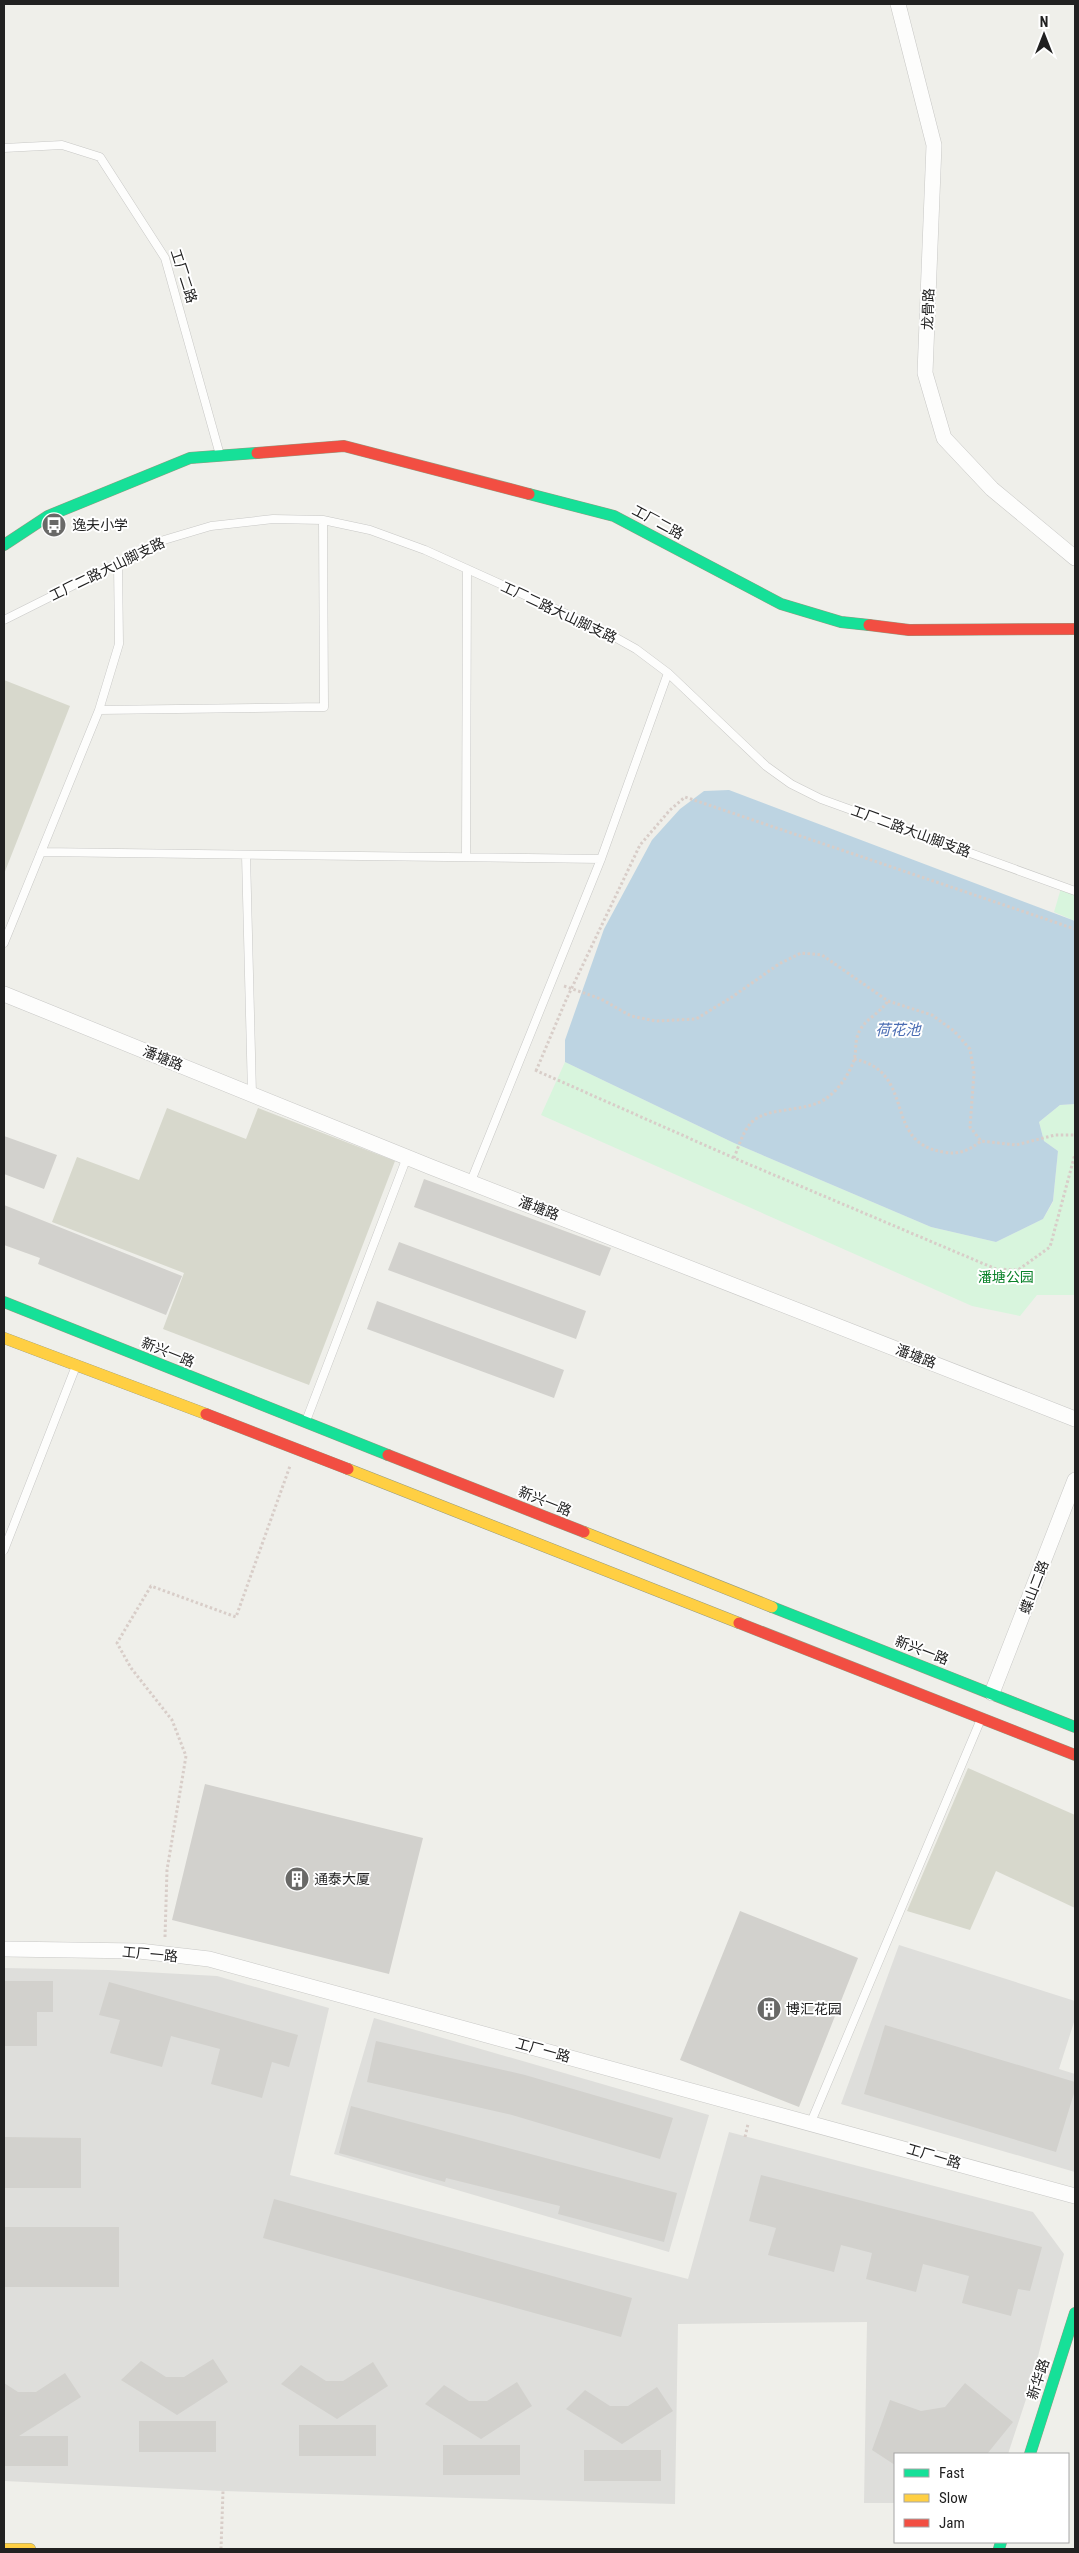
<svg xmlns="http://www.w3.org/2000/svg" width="1079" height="2553" viewBox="0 0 1079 2553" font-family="'Roboto Condensed','Noto Sans SC',sans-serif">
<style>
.residential{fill:#dededb}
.construction{fill:#d7d8cc}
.park{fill:#d8f5dd}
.water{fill:#bdd4e2}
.building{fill:#d2d1cd}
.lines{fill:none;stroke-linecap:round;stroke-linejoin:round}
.lane-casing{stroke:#c8c8c6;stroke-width:9}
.street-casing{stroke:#c8c8c6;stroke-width:16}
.fast-casing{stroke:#949a81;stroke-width:12}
.slow-casing{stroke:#949a81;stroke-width:12}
.jam-casing{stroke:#949a81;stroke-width:12}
.path{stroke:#d8cdc8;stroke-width:3;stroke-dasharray:2.5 2.5;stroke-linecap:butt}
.lane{stroke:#fdfdfc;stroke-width:8}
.street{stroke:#fdfdfc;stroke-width:15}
.fast{stroke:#16e098;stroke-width:11}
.slow{stroke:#ffcf43;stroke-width:11}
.jam{stroke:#f24e42;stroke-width:11}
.labels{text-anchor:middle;stroke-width:4;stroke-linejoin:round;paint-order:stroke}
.street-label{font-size:14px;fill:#212121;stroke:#fff}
.poi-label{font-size:14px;fill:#212121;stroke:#fff;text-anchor:start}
.park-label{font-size:14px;fill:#0b832a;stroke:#fff}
.water-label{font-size:15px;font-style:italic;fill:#4b6db3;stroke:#fff}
</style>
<rect width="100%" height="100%" fill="#efefea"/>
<path class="residential" d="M 899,1945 L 1075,2001 L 1075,2019 L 1059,2069 L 1075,2074 L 1075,2172 L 841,2104 Z
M 4,1968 L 108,1970 L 217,1976 L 329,2008 L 290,2175 L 688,2279 L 729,2132 L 1033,2212 L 1064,2254 L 1031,2384 L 1008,2454 L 895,2454 L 895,2503 L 864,2503 L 867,2322 L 678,2324 L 675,2504 L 223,2491 L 4,2481 Z
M 374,2018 L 709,2115 L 669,2252 L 334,2154 Z"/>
<path class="construction" d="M 4,680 L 70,706 L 4,874 Z
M 167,1108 L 246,1139 L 258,1108 L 395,1161 L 309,1385 L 163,1329 L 184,1273 L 52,1222 L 77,1157 L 139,1180 Z
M 968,1768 L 1075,1815 L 1075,1908 L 996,1871 L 970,1930 L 907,1911 Z"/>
<path class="park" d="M 1062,885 L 1075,891 L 1075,921 L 1054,912 Z
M 565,1062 L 734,1143 L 931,1227 L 996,1242 L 1043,1219 L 1053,1202 L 1058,1151 L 1044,1141 L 1039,1122 L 1060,1105 L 1075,1104 L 1075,1295 L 1037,1295 L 1020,1316 L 972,1306 L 541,1115 Z"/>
<path class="water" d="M 729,790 L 1075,921 L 1075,1104 L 1060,1105 L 1039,1122 L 1044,1141 L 1058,1151 L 1053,1201 L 1043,1219 L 996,1242 L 931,1227 L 734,1143 L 565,1062 L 565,1040 L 604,929 L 652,840 L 680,809 L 704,791 Z"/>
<path class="building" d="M 4,1136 L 57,1155 L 44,1189 L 4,1174 Z
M 424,1179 L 611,1248 L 600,1276 L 414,1207 Z
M 4,1205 L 182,1276 L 166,1315 L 38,1264 L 40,1258 L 4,1245 Z
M 399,1242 L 586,1311 L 576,1339 L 388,1270 Z
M 377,1301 L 564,1370 L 554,1398 L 367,1329 Z
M 205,1784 L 423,1838 L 389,1974 L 172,1920 Z
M 740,1911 L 858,1958 L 799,2107 L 680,2060 Z
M 4,1981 L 53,1981 L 53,2012 L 37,2012 L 37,2046 L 4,2046 Z
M 109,1982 L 298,2035 L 289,2067 L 272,2062 L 262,2098 L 211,2084 L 220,2049 L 171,2036 L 162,2067 L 110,2053 L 120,2020 L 99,2015 Z
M 885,2025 L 1075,2082 L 1075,2090 L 1056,2152 L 864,2094 Z
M 376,2041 L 525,2075 L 673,2118 L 660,2159 L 512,2115 L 367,2082 Z
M 351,2106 L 677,2193 L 664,2242 L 558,2214 L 560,2206 L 446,2178 L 445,2182 L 339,2153 Z
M 4,2137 L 81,2138 L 81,2188 L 4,2188 Z
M 761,2175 L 1042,2247 L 1030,2291 L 1018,2289 L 1011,2316 L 962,2303 L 969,2276 L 923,2264 L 916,2292 L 866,2279 L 872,2253 L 841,2245 L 834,2272 L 768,2255 L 776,2228 L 749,2221 Z
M 274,2199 L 632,2298 L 621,2337 L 263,2238 Z
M 4,2227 L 119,2227 L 119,2287 L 4,2287 Z
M 213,2359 L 228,2382 L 177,2415 L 121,2380 L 141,2361 L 166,2377 L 184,2377 Z
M 373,2362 L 388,2386 L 337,2419 L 281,2384 L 301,2365 L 326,2381 L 343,2381 Z
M 65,2373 L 81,2397 L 19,2436 L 68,2436 L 68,2466 L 4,2466 L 4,2383 L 18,2392 L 36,2392 Z
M 517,2382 L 532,2406 L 481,2439 L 425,2404 L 444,2385 L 469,2401 L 487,2401 Z
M 965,2383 L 1013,2422 L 987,2454 L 895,2454 L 895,2465 L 872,2450 L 890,2400 L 921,2411 L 945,2407 Z
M 657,2387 L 673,2411 L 622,2444 L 566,2409 L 585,2390 L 610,2406 L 628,2406 Z
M 139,2421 L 216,2421 L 216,2452 L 139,2452 Z
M 299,2425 L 376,2425 L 376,2456 L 299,2456 Z
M 443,2445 L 520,2445 L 520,2475 L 443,2475 Z
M 584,2450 L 661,2450 L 661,2481 L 584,2481 Z"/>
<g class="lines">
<defs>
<path id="lane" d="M 4,148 L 62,145 L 100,157 L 165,258 L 220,455
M 4,620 L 164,540 L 211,526 L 273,519 L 323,520 L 370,530 L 425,550 L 602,630 L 636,649 L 668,673 L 766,766 L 791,784 L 821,799 L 1075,891
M 99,710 L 324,707 L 323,520
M 41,852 L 601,859
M 246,855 L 252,1094
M 466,857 L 467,569
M 4,943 L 99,710 L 119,644 L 118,563
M 471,1181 L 601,859 L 668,673
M 306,1421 L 407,1157
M 4,1550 L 76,1366
M 811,2122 L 981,1719"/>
<path id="street" d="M 898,4 L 934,145 L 925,373 L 944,438 L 992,489 L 1075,558
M 4,994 L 431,1167 L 1075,1419
M 992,1693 L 1075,1480
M 4,1949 L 139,1951 L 209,1959 L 1075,2196"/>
<path id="fast" d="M 529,494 L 614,516 L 781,604 L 841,622 L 869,625
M 4,545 L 48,516 L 190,458 L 257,453
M 4,1302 L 388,1455
M 772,1607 L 1075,1727
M 1030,2454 L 1075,2313
M 999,2549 L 1001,2542"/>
<path id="slow" d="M 4,1338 L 206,1414
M 348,1469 L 739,1623
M 584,1532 L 772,1607
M 4,2549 L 30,2549"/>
<path id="jam" d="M 257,453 L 344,446 L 529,494
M 869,625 L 909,630 L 1075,629
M 206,1414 L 348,1469
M 388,1455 L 584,1532
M 739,1623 L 1075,1755"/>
</defs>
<use href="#lane" class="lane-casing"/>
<use href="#street" class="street-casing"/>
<use href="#fast" class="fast-casing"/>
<use href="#slow" class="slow-casing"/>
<use href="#jam" class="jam-casing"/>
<path class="path" d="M 564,986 L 601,999 L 631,1016 L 656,1021 L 696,1019 L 732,997 L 779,964 L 801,953 L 822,955 L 888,1001 L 932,1015 L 954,1031 L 970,1049 L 974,1073 L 970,1127 L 981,1141 L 1016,1145 L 1055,1135 L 1075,1135
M 854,1059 C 918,1072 881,1142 943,1152 C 959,1155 968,1151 981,1141
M 535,1070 L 734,1158 L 996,1269 L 1018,1270 L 1050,1247 L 1075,1154
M 536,1071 L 566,1000 L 640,845 L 670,810 L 685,797 L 1075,929
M 734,1158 C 738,1148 743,1132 750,1124 C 766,1105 807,1114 828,1097 C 839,1089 850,1073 854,1060 C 857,1050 854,1040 860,1030 C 867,1018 879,1014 888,1001
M 165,1937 L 167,1870 L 186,1756 L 172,1720 L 131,1668 L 117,1643 L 151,1586 L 236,1617 L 290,1466
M 745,2137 L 748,2124
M 221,2549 L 223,2491"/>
<use href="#lane" class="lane"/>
<use href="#street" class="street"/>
<use href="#fast" class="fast"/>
<use href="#slow" class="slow"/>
<use href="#jam" class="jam"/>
</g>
<defs>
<symbol id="bus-disc" viewBox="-11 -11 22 22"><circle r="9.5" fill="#696967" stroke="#fff"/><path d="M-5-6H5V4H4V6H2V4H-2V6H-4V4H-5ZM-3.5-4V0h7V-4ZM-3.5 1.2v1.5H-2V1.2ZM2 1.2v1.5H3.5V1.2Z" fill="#fff"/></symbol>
<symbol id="building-disc" viewBox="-11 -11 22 22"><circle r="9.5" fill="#696967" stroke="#fff"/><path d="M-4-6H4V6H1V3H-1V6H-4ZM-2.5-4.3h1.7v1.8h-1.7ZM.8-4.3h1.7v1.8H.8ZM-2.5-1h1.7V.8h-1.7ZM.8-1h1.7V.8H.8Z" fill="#fff"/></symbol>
</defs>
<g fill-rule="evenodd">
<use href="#bus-disc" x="40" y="511" width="28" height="28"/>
<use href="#building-disc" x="283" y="1865" width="28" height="28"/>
<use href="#building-disc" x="755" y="1995" width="28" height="28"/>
</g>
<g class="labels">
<g class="street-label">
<text transform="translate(184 276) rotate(72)" y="5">工厂二路</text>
<text transform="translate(928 309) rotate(-88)" y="5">龙骨路</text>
<text transform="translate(658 522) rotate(28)" y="5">工厂二路</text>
<text transform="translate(107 569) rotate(-26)" y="5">工厂二路大山脚支路</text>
<text transform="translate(559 612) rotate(25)" y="5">工厂二路大山脚支路</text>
<text transform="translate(911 831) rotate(20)" y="5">工厂二路大山脚支路</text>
<text transform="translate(163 1058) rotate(22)" y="5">潘塘路</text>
<text transform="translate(539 1208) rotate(21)" y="5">潘塘路</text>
<text transform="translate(168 1352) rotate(22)" y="5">新兴一路</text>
<text transform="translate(916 1356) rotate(21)" y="5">潘塘路</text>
<text transform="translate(545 1501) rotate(22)" y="5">新兴一路</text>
<text transform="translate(1034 1587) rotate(-69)" y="5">蝶山二路</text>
<text transform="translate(922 1650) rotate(21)" y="5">新兴一路</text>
<text transform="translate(150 1954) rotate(5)" y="5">工厂一路</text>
<text transform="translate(543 2050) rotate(15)" y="5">工厂一路</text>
<text transform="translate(934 2156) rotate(16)" y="5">工厂一路</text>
<text transform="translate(1038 2379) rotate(-72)" y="5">新华路</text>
</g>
<g class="poi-label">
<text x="72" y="530">逸夫小学</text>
<text x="314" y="1884">通泰大厦</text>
<text x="786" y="2014">博汇花园</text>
</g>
<g class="park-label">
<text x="1006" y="1282">潘塘公园</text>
</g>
<g class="water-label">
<text x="898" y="1035">荷花池</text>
</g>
</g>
<rect width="1079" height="2553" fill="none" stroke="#212121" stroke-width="10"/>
<rect x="894" y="2453" width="175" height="90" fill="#ffffff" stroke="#a6a6a6"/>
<rect x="904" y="2469" width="25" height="8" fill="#16e098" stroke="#a6a6a6"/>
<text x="939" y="2478" font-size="15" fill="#212121">Fast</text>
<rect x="904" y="2494" width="25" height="8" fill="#ffcf43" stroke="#a6a6a6"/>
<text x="939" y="2503" font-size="15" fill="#212121">Slow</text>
<rect x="904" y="2519" width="25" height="8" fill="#f24e42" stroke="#a6a6a6"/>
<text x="939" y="2528" font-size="15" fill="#212121">Jam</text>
<g transform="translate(1044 35)" stroke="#ffffff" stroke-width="4" paint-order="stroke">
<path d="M0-4L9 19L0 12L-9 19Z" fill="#212121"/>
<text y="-8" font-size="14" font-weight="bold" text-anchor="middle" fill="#212121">N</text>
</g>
</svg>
